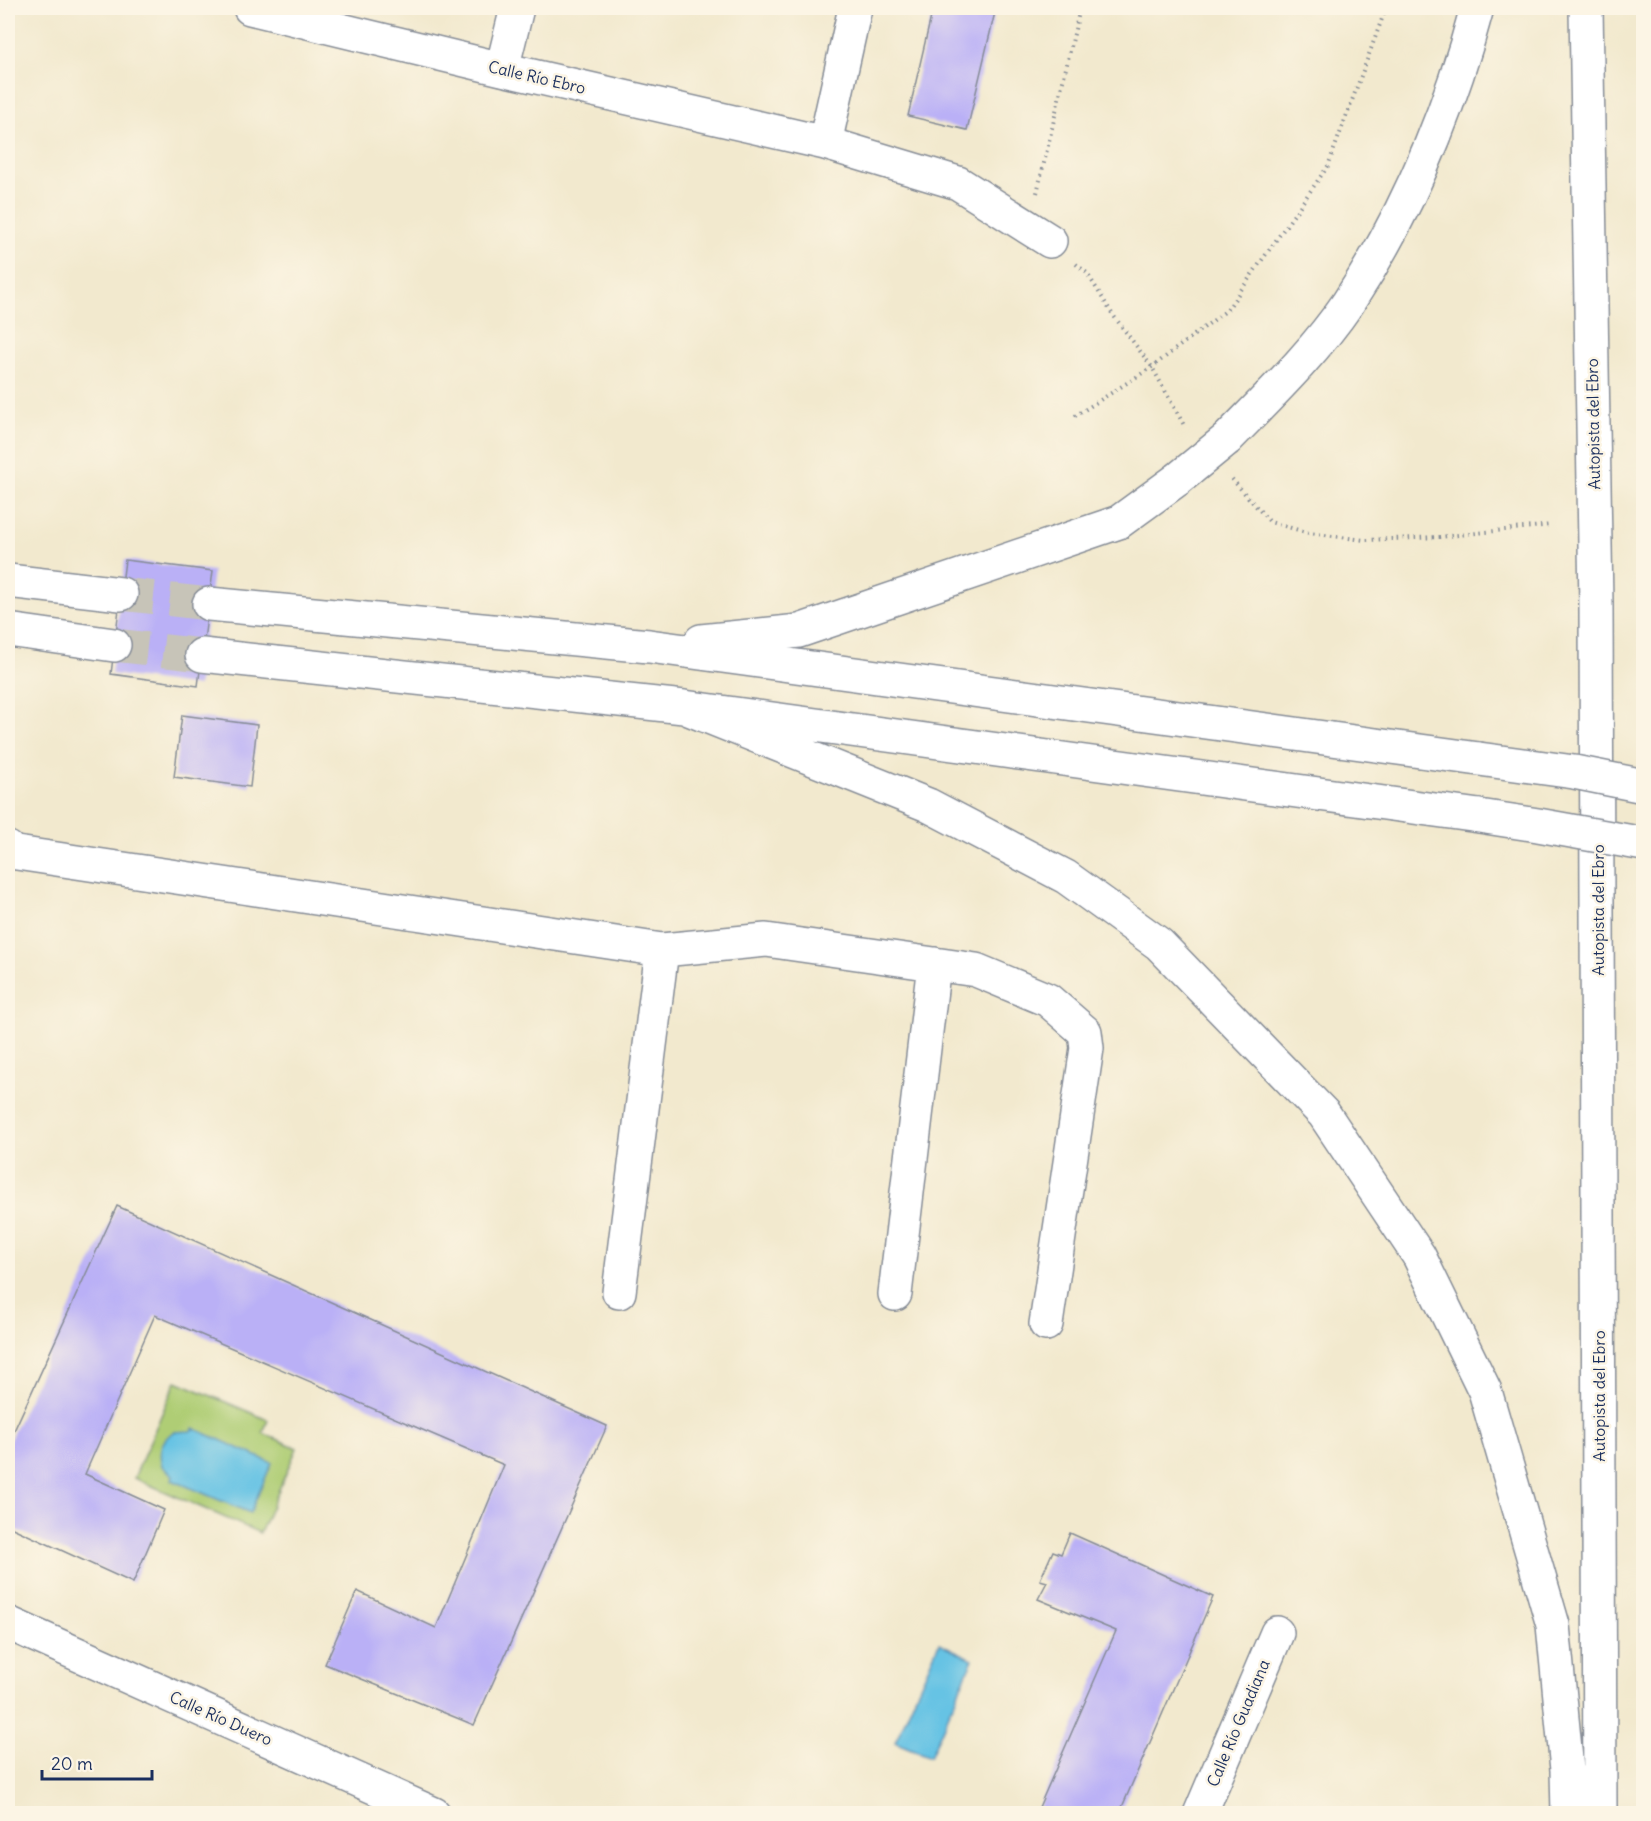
<svg xmlns="http://www.w3.org/2000/svg" width="1651" height="1821" viewBox="0 0 1651 1821" font-family="Delius,sans-serif">
<style>
.green{fill:#afcd74;stroke:#657e69;stroke-width:1.5}
.water{fill:#66c3e4;stroke:#4079a1;stroke-width:1.5}
.building{fill:#bab0f6}
.lines{fill:none;stroke-linecap:round;stroke-linejoin:round}
.highway-tunnel{stroke:#c7c4b8;stroke-width:33;stroke-dasharray:33 16;stroke-linecap:butt}
.minor-casing{stroke:#868c96;stroke-width:36}
.highway-casing{stroke:#868c96;stroke-width:36}
.path{stroke:#868c96;stroke-width:4;stroke-dasharray:1.5 4.5;stroke-linecap:butt}
.minor{stroke:#fff;stroke-width:33}
.highway{stroke:#fff;stroke-width:33}
.highway-bridge-casing{stroke:#868c96;stroke-width:36;stroke-linecap:butt}
.highway-bridge{stroke:#fff;stroke-width:33}
.labels{text-anchor:middle;stroke-width:5;stroke-linejoin:round;paint-order:stroke}
.street-label{font-size:16px;fill:#1b2f5e;stroke:#fcf5e5}
</style>
<rect width="100%" height="100%" fill="#fcf5e5"/>
<filter id="ink" filterUnits="userSpaceOnUse"><feTurbulence type="fractalNoise" baseFrequency=".0167" numOctaves="2"/><feDisplacementMap in="SourceGraphic" scale="12" xChannelSelector="R" yChannelSelector="G"/><feConvolveMatrix kernelMatrix="1 2 1 2 8 2 1 2 1" color-interpolation-filters="sRGB"/></filter>
<filter id="wash" filterUnits="userSpaceOnUse"><feTurbulence type="fractalNoise" baseFrequency=".008" numOctaves="4" result="noise"/><feDisplacementMap in="SourceGraphic" scale="24" xChannelSelector="R" yChannelSelector="G"/><feGaussianBlur stdDeviation="1.35" result="paint"/><feColorMatrix in="noise" values="0 0 0 0 0 0 0 0 0 0 0 0 0 0 0 0 0 1.4 0 .05"/><feComposite in="paint" operator="in"/></filter>
<g filter="url(#wash)">
<rect width="100%" height="100%" fill="#f2e9ce"/>
<path class="green" d="M 176,1381 L 268,1420 L 263,1433 L 297,1448 L 260,1533 L 134,1478 Z"/>
<path class="water" d="M 193,1428 L 272,1463 L 250,1513 L 172,1480 L 173,1475 L 162,1466 C 158,1451 161,1441 173,1432 L 192,1431 Z
M 939,1643 L 973,1659 L 930,1757 L 895,1742 Z"/>
<g id="blocks">
<path class="building" d="M 933,8 L 996,8 L 967,130 L 908,116 Z
M 125,560 L 213,571 L 198,686 L 111,674 Z
M 182,715 L 257,725 L 250,787 L 174,777 Z
M 117,1206 L 607,1426 L 474,1725 L 325,1664 L 357,1591 L 436,1628 L 504,1465 L 155,1315 L 85,1474 L 164,1510 L 133,1583 L 8,1526 L 8,1444 Z
M 1070,1533 L 1213,1597 L 1119,1814 L 1036,1814 L 1116,1631 L 1038,1599 L 1047,1582 L 1040,1580 L 1053,1551 L 1061,1554 Z"/>
</g>
</g>
<g filter="url(#ink)">
<use href="#blocks" fill-opacity="0" stroke="#868c96" stroke-width="1.5"/>
<g class="lines">
<path class="highway-tunnel" d="M 121,594 L 209,604
M 114,645 L 202,655"/>
<defs>
<path id="minor" d="M 250,8 L 502,69 L 825,143 L 958,183 L 1050,241
M 502,69 L 517,8
M 825,143 L 855,8
M 8,848 L 10,852 L 662,950 L 766,940 L 976,970 L 1048,1000 L 1085,1032 L 1087,1048 L 1046,1324
M 619,1292 L 662,950
M 895,1294 L 934,964
M 8,1623 L 434,1814
M 1200,1814 L 1277,1633"/>
<path id="highway" d="M 1586,8 L 1596,604 L 1600,1814
M 1227,439 C 1269,396 1314,353 1348,303 C 1408,212 1449,112 1477,8
M 8,581 L 121,594
M 209,604 L 649,646 L 1479,759
M 8,630 L 114,645
M 701,641 L 799,631 L 1119,522 L 1178,479
M 202,655 L 684,707 L 1479,816
M 684,707 L 928,805 L 1066,877 L 1159,944 L 1324,1114 L 1419,1256 L 1485,1391 L 1553,1625 L 1567,1770 L 1568,1814"/>
</defs>
<use href="#minor" class="minor-casing"/>
<use href="#highway" class="highway-casing"/>
<path class="path" d="M 1037,193 L 1080,8
M 1076,264 L 1087,273 L 1113,315 L 1152,367 L 1185,427
M 1075,416 L 1152,367 L 1227,310 L 1328,166 L 1386,8
M 1232,479 L 1270,522 L 1309,533 L 1365,540 L 1440,537 L 1551,525"/>
<use href="#minor" class="minor"/>
<use href="#highway" class="highway"/>
<defs>
<path id="highway-bridge" d="M 1178,479 L 1227,439
M 1479,759 L 1574,772 L 1644,786
M 1479,816 L 1538,825 L 1644,844"/>
</defs>
<use href="#highway-bridge" class="highway-bridge-casing"/>
<use href="#highway-bridge" class="highway-bridge"/>
</g>
</g>
<g class="labels">
<g class="street-label">
<text transform="translate(537 77) rotate(13)" y="6">Calle Río Ebro</text>
<text transform="translate(1593 424) rotate(-91)" y="6">Autopista del Ebro</text>
<text transform="translate(1598 910) rotate(-90)" y="6">Autopista del Ebro</text>
<text transform="translate(1599 1396) rotate(-90)" y="6">Autopista del Ebro</text>
<text transform="translate(221 1718) rotate(24)" y="6">Calle Río Duero</text>
<text transform="translate(1238 1723) rotate(-67)" y="6">Calle Río Guadiana</text>
</g>
</g>
<rect width="1651" height="1821" fill="none" stroke="#fcf5e5" stroke-width="30"/>
<path d="M42 1770v9h110v-9" fill="none" stroke="#1b2f5e" stroke-width="3"/>
<text x="51" y="1770" font-size="18" fill="#1b2f5e" stroke="#fcf5e5" stroke-width="4.5" paint-order="stroke">20 m</text>
</svg>
